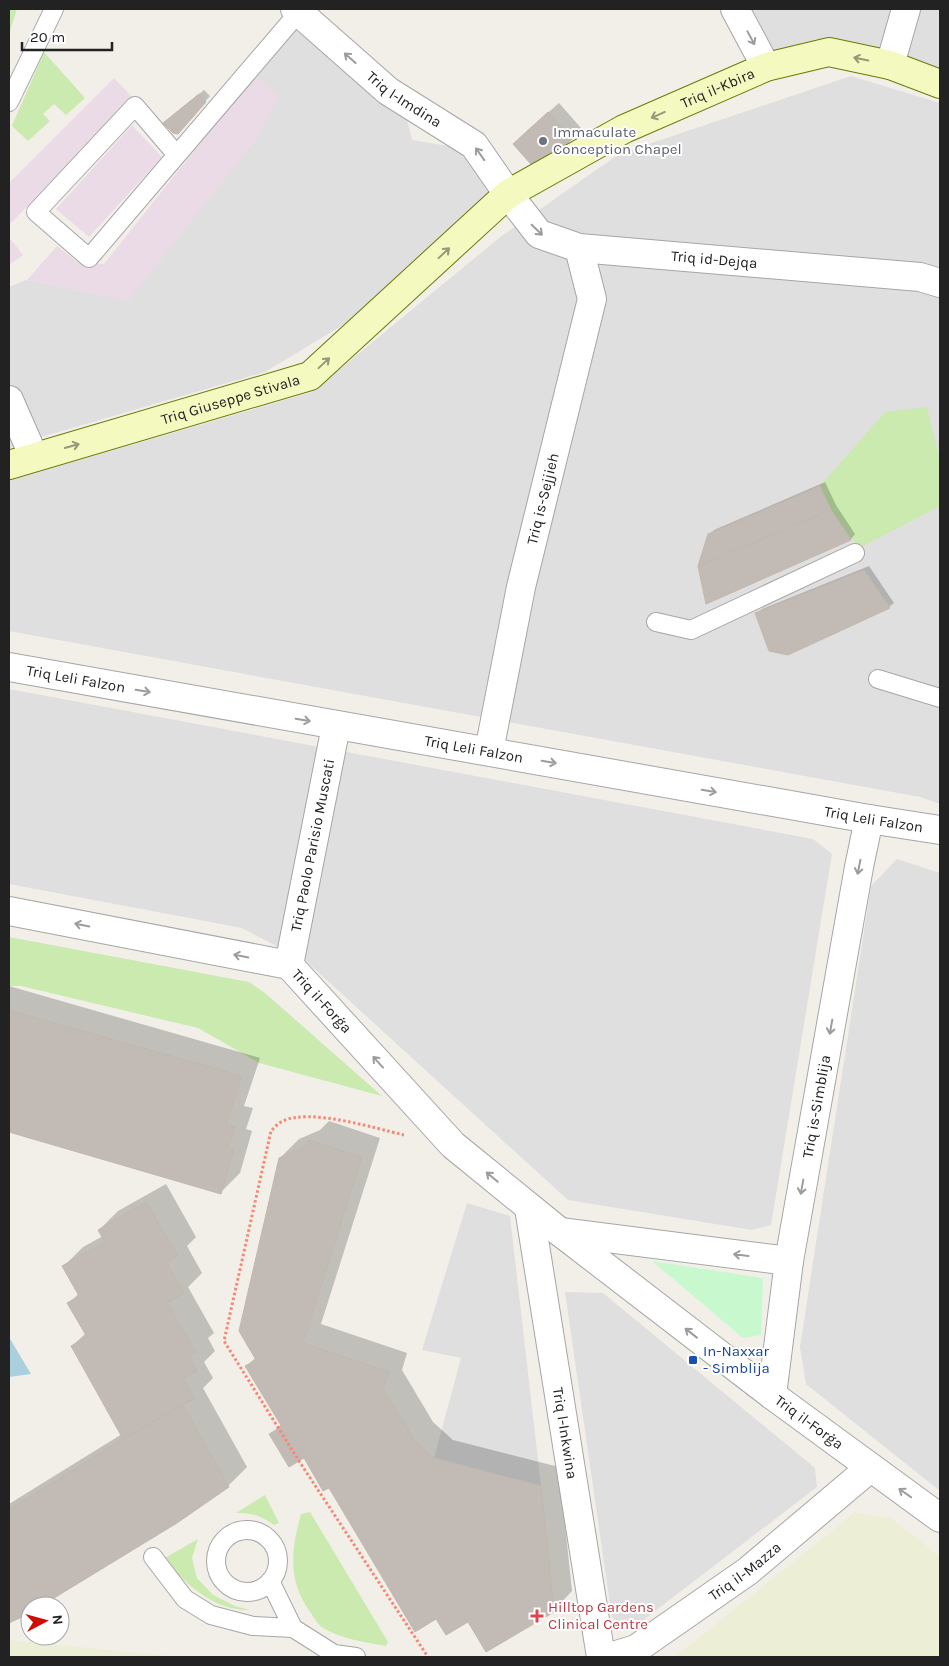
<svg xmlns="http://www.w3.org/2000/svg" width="949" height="1666" viewBox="0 0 949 1666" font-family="Karla,sans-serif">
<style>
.residential{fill:#e0dfdf}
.industrial{fill:#ebdbe7}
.farmland{fill:#ecefd5}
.grass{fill:#caeab0}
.park{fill:#c8f9ce}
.water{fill:#aad0de}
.shadow{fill:#0003}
.building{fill:#c2bbb5;stroke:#c3b7ab}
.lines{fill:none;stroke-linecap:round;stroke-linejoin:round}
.lane-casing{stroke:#a6a6a6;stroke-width:20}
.street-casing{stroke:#a6a6a6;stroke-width:30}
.secondary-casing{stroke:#697b06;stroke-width:30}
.path{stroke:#f88673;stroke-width:3;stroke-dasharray:2.5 2.5;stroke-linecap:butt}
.lane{stroke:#fff;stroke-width:18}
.street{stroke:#fff;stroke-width:28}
.secondary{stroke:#f4f9bf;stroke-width:28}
.oneway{stroke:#9c9c9c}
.oneway2{stroke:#969878}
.worship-dot{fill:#6b7280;stroke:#fff;stroke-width:2}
.transit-dot{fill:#1a4fb4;stroke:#fff;stroke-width:2}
.health-dot{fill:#e0444e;stroke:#fff;stroke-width:2}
.labels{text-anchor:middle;stroke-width:4;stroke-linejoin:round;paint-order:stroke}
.street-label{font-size:15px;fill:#222;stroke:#fff}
.worship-label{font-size:15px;fill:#5b616d;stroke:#fff;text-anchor:start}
.transit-label{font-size:15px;fill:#164399;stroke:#fff;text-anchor:start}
.health-label{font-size:15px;fill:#be3a42;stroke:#fff;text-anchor:start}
</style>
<rect width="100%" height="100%" fill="#f2efe9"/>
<path class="residential" d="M 741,9 L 896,9 L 889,55 L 857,43 L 771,55 Z
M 920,9 L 940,9 L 940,74 L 904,63 Z
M 294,29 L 406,116 L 412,140 L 460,148 L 493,190 L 348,322 L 265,372 L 38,438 L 10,448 L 9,445 L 9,287 L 26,280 L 128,300 L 255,74 Z
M 851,76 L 940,103 L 940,804 L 920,797 L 9,631 L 9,481 L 312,392 L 499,238 L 619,154 Z
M 9,689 L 813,839 L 832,854 L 771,1225 L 752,1230 L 568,1200 L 308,963 L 242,928 L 9,884 Z
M 897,859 L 940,873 L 940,1491 L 806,1384 L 800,1347 L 871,886 Z
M 467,1203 L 510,1216 L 541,1486 L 434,1458 L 461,1358 L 422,1350 Z
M 565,1292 L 603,1293 L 815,1468 L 817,1487 L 633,1628 L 612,1618 Z"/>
<path class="industrial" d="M 255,74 L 279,96 L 255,141 L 128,301 L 27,280 L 57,246 L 79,263 L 104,264 Z
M 114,78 L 134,99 L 9,225 L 9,183 Z
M 132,125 L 162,157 L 89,237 L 56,209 Z
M 9,237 L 23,255 L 9,265 Z"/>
<path class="farmland" d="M 855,1512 L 891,1518 L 940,1556 L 940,1657 L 675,1657 Z
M 9,1640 L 179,1657 L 9,1657 Z"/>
<path class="grass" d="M 9,9 L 17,9 L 9,34 Z
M 44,52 L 85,98 L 66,115 L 54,104 L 43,114 L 50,121 L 28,141 L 12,126 Z
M 927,407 L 940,460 L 940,506 L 859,548 L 831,510 L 820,486 L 885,412 Z
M 9,937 L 249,982 L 265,993 L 382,1096 L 259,1063 L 198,1028 L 21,986 L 9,986 Z
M 265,1495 L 279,1523 L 274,1525 C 260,1515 253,1513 236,1513 Z
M 310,1512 L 388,1642 L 386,1646 C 364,1642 342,1639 323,1628 C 318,1625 314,1618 311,1613 C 287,1581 291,1550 301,1514 Z
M 198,1539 L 192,1558 L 197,1578 L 213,1595 L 235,1606 L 250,1610 C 213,1611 187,1584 163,1559 Z"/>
<path class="park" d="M 652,1261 L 763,1278 L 761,1335 L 743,1338 Z"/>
<path class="water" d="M 9,1337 L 31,1374 L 9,1377 Z"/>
<path class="shadow" d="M 204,90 L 210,96 L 183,127 L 169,119 Z
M 559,103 L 581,128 L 537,169 L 524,134 Z
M 825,482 L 836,505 L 855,534 L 851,539 L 706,602 L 709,535 L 714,530 Z
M 869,566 L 894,603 L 889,607 L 757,614 L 762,609 Z
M 9,986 L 260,1058 L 244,1106 L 253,1108 L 246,1129 L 252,1131 L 240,1173 L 221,1192 L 9,1131 Z
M 329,1121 L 380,1138 L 321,1324 L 407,1353 L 402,1370 L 433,1422 L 453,1440 L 559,1467 L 572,1591 L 553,1611 L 468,1620 L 436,1617 L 304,1457 L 271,1434 L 281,1424 L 247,1366 L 256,1357 L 280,1158 L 299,1139 L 320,1130 Z
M 166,1184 L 196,1237 L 187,1246 L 202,1273 L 188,1287 L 214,1333 L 208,1338 L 215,1351 L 204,1362 L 213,1378 L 203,1388 L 247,1467 L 228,1486 L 176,1522 L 39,1606 L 30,1606 L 30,1611 L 9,1622 L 9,1504 L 122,1434 L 72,1346 L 86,1333 L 69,1304 L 79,1293 L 64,1266 L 83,1247 L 103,1236 L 99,1230 L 118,1211 Z"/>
<path class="building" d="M 199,94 L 206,102 L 178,134 L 173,133 L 163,123 Z
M 548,112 L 572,139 L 537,171 L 513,144 Z
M 820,486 L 831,510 L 698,566 L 708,534 Z
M 831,510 L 851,540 L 706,604 L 698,566 Z
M 864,570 L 890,608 L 788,655 L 769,651 L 755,613 Z
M 9,1010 L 242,1076 L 226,1125 L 235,1127 L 228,1148 L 234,1150 L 221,1194 L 9,1132 Z
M 309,1140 L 362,1157 L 303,1343 L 389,1372 L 383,1389 L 415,1441 L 434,1458 L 541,1486 L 554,1612 L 486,1652 L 468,1622 L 446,1635 L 436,1619 L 415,1632 L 329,1488 L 323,1491 L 304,1458 L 289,1467 L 269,1434 L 282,1427 L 245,1366 L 256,1360 L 239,1331 L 279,1158 L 304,1147 Z
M 146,1202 L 178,1256 L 167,1263 L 184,1293 L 167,1303 L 196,1352 L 189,1356 L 197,1371 L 183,1378 L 195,1398 L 123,1439 L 71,1346 L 87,1337 L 67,1303 L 79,1296 L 62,1266 L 105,1242 L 98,1230 Z
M 183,1405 L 229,1487 L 177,1523 L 41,1606 L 30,1606 L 30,1613 L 9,1623 L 9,1510 L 123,1439 Z"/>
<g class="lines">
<defs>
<path id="lane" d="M 9,102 L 54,9
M 176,154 L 135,106 L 36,212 L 89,258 L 298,13
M 656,622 L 691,630 L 855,553
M 878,679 L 940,698
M216 1561a31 31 0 1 1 62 0a31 31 0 1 1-62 0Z
M 153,1557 L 185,1599 L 211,1615 L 253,1626 L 293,1628
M 270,1581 L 293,1628 L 334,1654 L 356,1657"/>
<g id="street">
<path id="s1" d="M 295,9 L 388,91 L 474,145 L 508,194 L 539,234 L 579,248 L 920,277 L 940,283"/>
<path d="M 735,9 L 766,67"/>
<path d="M 890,65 L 906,9"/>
<path d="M 9,400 L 34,457"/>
<path id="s2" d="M 9,667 L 869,819 L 940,830"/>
<path id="s3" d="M 489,751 L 521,587 L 592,299 L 579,248"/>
<path id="s4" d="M 9,911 L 289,965 L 453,1145 L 560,1232 L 772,1395 L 940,1518"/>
<path id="s5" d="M 289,965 L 336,726"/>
<path id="s6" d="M 529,1208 L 601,1657"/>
<path d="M 560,1232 L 789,1261"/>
<path id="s7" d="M 772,1395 L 789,1261 L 859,867 L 869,819"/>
<path id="s8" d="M 610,1657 L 636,1649 L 748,1571 L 870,1468"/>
</g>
<g id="secondary">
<path id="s9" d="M 9,465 L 310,376 L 508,194 L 624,129 L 766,67 L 829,52 L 890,65 L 940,84"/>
</g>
</defs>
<use href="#lane" class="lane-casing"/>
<use href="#street" class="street-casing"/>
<use href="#secondary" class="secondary-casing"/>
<path class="path" d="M 404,1135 C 374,1128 310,1108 283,1121 C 278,1123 274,1128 271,1131 L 224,1341 L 299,1461 L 428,1657"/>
<use href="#lane" class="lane"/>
<use href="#street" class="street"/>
<use href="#secondary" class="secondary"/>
</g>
<defs><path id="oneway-shaft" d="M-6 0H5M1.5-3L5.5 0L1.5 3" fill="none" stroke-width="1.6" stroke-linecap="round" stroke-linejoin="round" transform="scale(1.25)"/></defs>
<g class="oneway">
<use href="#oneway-shaft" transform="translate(751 38) rotate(62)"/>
<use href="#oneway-shaft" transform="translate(350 58) rotate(-139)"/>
<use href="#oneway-shaft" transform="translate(480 154) rotate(-125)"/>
<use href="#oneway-shaft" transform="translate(537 230) rotate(44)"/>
<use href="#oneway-shaft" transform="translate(143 691) rotate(10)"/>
<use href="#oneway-shaft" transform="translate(303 720) rotate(10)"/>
<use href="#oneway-shaft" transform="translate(549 762) rotate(10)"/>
<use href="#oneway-shaft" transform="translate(709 791) rotate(10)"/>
<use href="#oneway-shaft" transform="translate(859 867) rotate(101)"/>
<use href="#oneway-shaft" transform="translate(82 925) rotate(-169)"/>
<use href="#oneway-shaft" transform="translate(241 956) rotate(-169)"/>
<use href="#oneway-shaft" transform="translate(831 1027) rotate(100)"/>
<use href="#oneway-shaft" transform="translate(378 1062) rotate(-132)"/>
<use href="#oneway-shaft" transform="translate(492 1177) rotate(-140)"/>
<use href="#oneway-shaft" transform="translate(802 1187) rotate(100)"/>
<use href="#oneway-shaft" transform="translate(741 1255) rotate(-173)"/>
<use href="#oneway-shaft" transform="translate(691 1333) rotate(-142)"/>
<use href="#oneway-shaft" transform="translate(905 1493) rotate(-145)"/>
</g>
<g class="oneway2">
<use href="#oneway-shaft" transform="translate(861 59) rotate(-168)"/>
<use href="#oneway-shaft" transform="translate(658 115) rotate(156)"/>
<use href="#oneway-shaft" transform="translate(444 253) rotate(-43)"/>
<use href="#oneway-shaft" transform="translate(324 363) rotate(-43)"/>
<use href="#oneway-shaft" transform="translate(72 446) rotate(-16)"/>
</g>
<circle class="worship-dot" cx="543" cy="141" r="5"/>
<rect class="transit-dot" x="688" y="1355" width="10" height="10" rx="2.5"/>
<path class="health-dot" d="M534.5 1608.5h5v5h5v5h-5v5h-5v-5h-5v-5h5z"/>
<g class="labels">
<g class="street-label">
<text dy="5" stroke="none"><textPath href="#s9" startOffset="818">Triq il-Kbira</textPath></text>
<text dy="5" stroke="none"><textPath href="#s1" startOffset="142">Triq l-Imdina</textPath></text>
<text dy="5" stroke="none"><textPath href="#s1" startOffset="514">Triq id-Dejqa</textPath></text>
<text dy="5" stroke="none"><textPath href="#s9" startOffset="231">Triq Giuseppe Stivala</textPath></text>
<text dy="5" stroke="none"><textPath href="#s3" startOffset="258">Triq is-Sejjieh</textPath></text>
<text dy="5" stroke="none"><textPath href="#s2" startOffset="68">Triq Leli Falzon</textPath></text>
<text dy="5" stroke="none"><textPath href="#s2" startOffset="472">Triq Leli Falzon</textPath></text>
<text dy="5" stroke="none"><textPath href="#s2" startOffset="878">Triq Leli Falzon</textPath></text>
<text dy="5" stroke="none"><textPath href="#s5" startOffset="122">Triq Paolo Parisio Muscati</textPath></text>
<text dy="5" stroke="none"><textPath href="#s4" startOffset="334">Triq il-Forġa</textPath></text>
<text dy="5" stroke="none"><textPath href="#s7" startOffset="292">Triq is-Simblija</textPath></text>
<text dy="5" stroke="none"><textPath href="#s4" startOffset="980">Triq il-Forġa</textPath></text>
<text dy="5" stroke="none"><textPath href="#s6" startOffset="228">Triq l-Inkwina</textPath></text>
<text dy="5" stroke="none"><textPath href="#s8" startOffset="161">Triq il-Mazza</textPath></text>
</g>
<g class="worship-label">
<text x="553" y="137">Immaculate<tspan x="553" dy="17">Conception Chapel</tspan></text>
</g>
<g class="transit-label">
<text x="703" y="1356">In-Naxxar<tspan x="703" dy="17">- Simblija</tspan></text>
</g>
<g class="health-label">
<text x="548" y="1612">Hilltop Gardens<tspan x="548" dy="17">Clinical Centre</tspan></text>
</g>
</g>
<rect width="949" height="1666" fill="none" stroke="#222222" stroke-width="20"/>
<g transform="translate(45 1621) rotate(84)"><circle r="24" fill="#ffffff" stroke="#a7a7a7"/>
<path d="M0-4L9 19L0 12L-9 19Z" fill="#d10b02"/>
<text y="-8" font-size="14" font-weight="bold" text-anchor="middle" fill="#222222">N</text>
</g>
<path d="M22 42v8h90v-8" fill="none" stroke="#222222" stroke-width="2.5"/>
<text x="30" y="42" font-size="15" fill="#222222" stroke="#ffffff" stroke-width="4" paint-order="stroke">20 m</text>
</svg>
